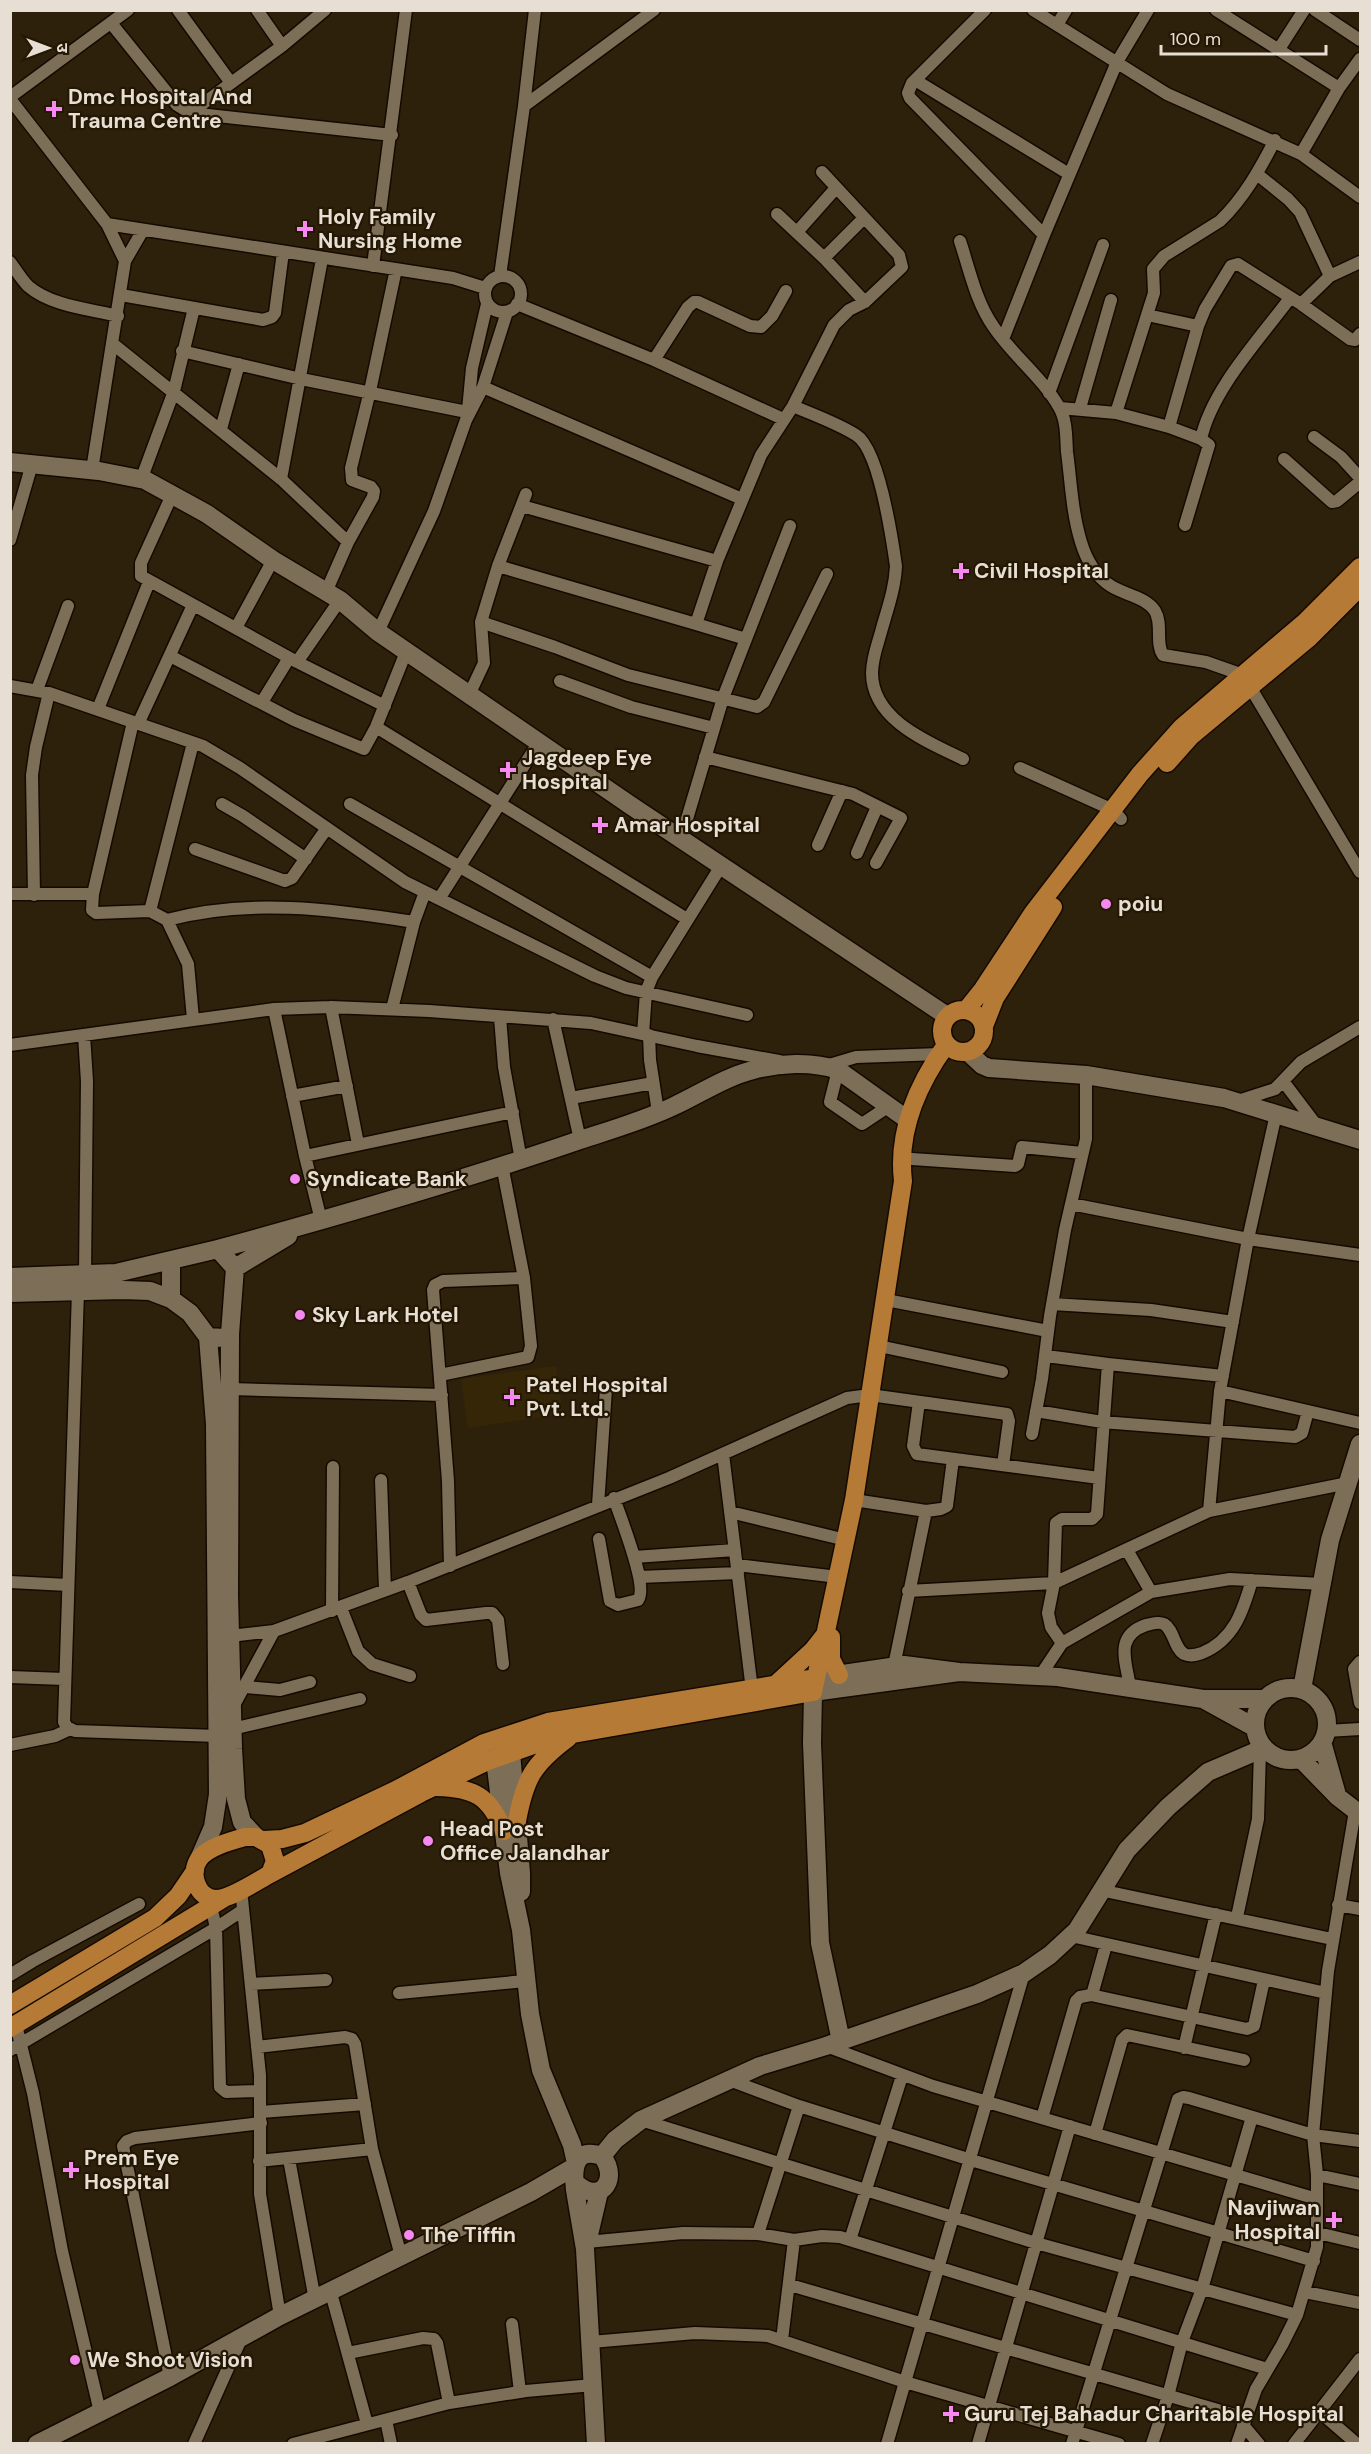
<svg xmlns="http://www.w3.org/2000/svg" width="1371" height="2454" viewBox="0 0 1371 2454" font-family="'DM Sans','Noto Sans Devanagari',sans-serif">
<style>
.built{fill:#352608}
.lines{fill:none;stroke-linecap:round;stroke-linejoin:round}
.street-casing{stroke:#150a00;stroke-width:15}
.secondary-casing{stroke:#150a00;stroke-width:21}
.primary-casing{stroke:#150a00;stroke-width:21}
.street{stroke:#7d6f57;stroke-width:12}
.secondary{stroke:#7d6f57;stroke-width:18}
.primary{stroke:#b57a35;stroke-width:18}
.poi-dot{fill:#f589ef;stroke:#241804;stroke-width:2}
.labels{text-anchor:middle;stroke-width:4.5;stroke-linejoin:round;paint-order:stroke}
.poi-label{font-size:21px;font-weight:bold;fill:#e7dfd3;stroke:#241804;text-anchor:start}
</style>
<rect width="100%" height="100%" fill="#2e210c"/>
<path class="built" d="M 556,1366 L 563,1414 L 468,1428 L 461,1379 Z"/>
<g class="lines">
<defs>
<path id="street" d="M 178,10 L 231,83
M 257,10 L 282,46
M 985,10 L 912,83 L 908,93 L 910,98 L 1044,235
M 1033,10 L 1167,94 L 1301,154 L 1360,197
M 1216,10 L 1339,88
M 1315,10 L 1360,40
M 111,23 L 177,105 L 190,113 L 392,135
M 1057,25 L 1066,10
M 1279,49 L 1304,10
M 915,80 L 1069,174
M 10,97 L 128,10
M 10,99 L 107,224 L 125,261 L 92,470
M 524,106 L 654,10
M 190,113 L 282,46 L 325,10
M 1301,154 L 1339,88 L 1360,59
M 1257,174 L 1288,199 L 1300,212 L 1330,276
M 777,214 L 824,258 L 865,302
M 107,224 L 453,278 L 485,288
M 797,232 L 836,188
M 960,241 C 969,268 976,302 993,326 C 1012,355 1042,377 1059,407 C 1067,420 1066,438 1067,452 C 1071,482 1072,513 1081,542 C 1086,559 1096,577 1111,586 C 1125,595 1146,597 1155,611 C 1163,624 1155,643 1163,655 L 1206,662 L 1243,675 L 1360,872
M 824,258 L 863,219
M 125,261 L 143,230
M 10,262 C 16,270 21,279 28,286 C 51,306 89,309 118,316
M 373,266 L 406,10
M 500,276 L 524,106 L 535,10
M485 294a18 18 0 1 1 36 0a18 18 0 1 1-36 0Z
M 121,295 L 263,320 L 272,317 L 275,313 L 283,252
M 517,304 L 654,360 L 783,419
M 1301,304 L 1330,276 L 1360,262
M 1147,315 L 1198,326 L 1169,427 L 1201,439 L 1209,445 L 1185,525
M 1198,326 L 1205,309 L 1231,266 L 1238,264 L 1301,304 L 1350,339 L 1355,340 L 1360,334
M 1003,339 L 1044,235 L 1117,62 L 1148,10
M 113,344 L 281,479 L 348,542
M 182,351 L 301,379 L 467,412
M 654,360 L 688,307 L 694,302 L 698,302 L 750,326 L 761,327 L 772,316 L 786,291
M 483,387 L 742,499
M 1049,393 L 1103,245
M 793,406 C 814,415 837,423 856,435 C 879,449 892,538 896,566 C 895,589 887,610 881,632 C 877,646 872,659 872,673 C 872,720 928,742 963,759
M 1060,408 L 1116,413 L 1169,427
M 1080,408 L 1111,300
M 468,410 L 472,368 L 487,304
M 1116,413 L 1154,293 L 1153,269 L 1164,256 L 1220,221 C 1244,198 1260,169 1275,140
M 221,429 L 239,364
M 1314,437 L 1341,457 L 1360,478
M 1201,439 C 1212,389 1259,340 1290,298
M 1284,459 L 1332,502 L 1337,501 L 1360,482
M 281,479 L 322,259
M 141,480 L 174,391 L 194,308
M 172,495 L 141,563 L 141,576 L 297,662 L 385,706
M 522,506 L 717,561
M 10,540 L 32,464
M 498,566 L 696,624 L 717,561 L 761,455 L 793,406 L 834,325 L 849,310 L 865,302 L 902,267 L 899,255 L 822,172
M 326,592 L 348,542 L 373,497 L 374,491 L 371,487 L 352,480 L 351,468 L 370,391 L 396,269
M 481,622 L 555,647 L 628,675 L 757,707 L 764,702 L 827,574
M 696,624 L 746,639
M 236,628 L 273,560
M 378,632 L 434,511 L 466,420 L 483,387 L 507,312
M 170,656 L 294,720 L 364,749 L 376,727 L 406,652
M 297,662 L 340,600
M 560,681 L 631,707 L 714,728
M 10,686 L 49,693 L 203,746 L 240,768 L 405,882 L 595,976 L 626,988 L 747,1015
M 37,690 L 68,606
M 469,695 L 484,663 L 481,622 L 498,566 L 526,494
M 262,702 L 289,658
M 98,709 L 149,582
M 133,722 L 93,894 L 92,910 L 96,913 L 150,911 L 167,920
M 138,724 L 193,605
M 376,727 L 687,919
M 705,757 L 853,794 L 901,818 L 876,863
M 1020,768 L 1113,810 L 1121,819
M 222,804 L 243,816 L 306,859
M 350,804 L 652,977
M 681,839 L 723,698 L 790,526
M 818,845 L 842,791
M 195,849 L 285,881 L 292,878 L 327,828
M 857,853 L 877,807
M 10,894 L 93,894
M 34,895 L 32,775 L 36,747 L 49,693
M 439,899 L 539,742
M 150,911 L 193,743
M 331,1007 L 358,1144
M 274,1009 L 305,1156 L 321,1220
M 392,1009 L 414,922 L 425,892
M 500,1017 L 504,1067 L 521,1160
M 193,1019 L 188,964 L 167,920 C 248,898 332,909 414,922
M 553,1019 L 580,1140
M 643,1034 L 646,992 L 652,977 L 721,866
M 84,1035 L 87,1081 L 85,1274
M 649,1035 L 650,1060 L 658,1112
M 10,1045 L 274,1009 L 331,1007 L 429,1011 L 591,1023 L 697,1046 L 779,1061
M 826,1066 L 856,1057 L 940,1054
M 838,1070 L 830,1102 L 862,1124 L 889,1106
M 1283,1081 L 1317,1126
M 292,1096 L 347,1086
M 571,1098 L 653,1083
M 1238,1101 L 1275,1089 L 1301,1062 L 1360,1027
M 305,1156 L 513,1112
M 912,1159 L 1015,1166 L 1018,1164 L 1022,1147 L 1082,1153
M 1071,1204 L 1248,1239 L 1360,1255
M 78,1291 L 64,1722 L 67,1727 L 75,1731 L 217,1736
M 886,1300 L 1048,1331
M 1052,1304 L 1151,1310 L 1233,1322
M 879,1346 L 1002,1372
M 1046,1356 L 1108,1364
M 440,1375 L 528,1357 L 531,1346 L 524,1278 L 502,1165
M 230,1389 L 442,1395
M 1220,1391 L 1360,1423
M 919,1402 L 913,1446 L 917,1454 L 1099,1478
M 1036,1411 L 1102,1422 L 1295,1437 L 1302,1433 L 1308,1411
M 1032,1434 L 1042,1379 L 1050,1316 L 1065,1230 L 1086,1139 L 1086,1075
M 723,1454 L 752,1690
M 381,1480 L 385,1590
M 854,1500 L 926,1511 L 894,1666
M 598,1505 L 606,1389
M 926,1511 L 941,1509 L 947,1506 L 953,1459
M 1209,1511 L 1220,1391 L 1248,1239 L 1276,1114
M 730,1512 L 846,1540
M 599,1539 L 610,1601 L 618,1605 L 638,1600 C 649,1587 620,1517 614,1498
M 634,1557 L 735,1550
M 737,1565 L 838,1577
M 450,1566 L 448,1481 L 433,1290 L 435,1285 L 443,1281 L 524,1278
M 639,1577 L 738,1573
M 10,1582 L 68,1585
M 408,1582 L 421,1615 L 426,1620 L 486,1613 L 492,1613 L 498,1620 L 503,1664
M 908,1591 L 1054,1583 L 1209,1511 L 1348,1483
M 1151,1592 L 1230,1579 L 1322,1584
M 341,1608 L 358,1651 L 372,1664 L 410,1676
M 332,1611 L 333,1467
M 230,1636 L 274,1631 L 408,1582 L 669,1478 L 847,1398 L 870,1395 L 1007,1414 L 1009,1421 L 1003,1465
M 1062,1643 L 1151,1592 L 1127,1550
M 1360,1662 L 1354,1669 L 1360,1703
M 1040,1676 L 1062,1643 L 1051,1627 L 1048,1613 L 1054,1583 L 1056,1523 L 1062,1519 L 1092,1519 L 1097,1514 L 1108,1364 L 1223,1376
M 10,1677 L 64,1679
M 246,1687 L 280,1690 L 310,1682
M 1130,1687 C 1126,1661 1114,1636 1146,1625 C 1152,1624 1158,1621 1164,1624 C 1174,1630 1174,1648 1184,1654 C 1190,1657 1196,1655 1202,1653 C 1234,1640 1243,1611 1252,1580
M 232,1709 L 274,1631
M 232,1729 L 360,1699
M 1326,1731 L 1360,1729
M 10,1745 L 55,1736 L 70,1729
M 241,1889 L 260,2075 L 260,2194 L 280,2316
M 1100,1890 L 1332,1939
M 1338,1905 L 1360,1909
M 211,1906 L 216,1928 L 220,2087 L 226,2092 L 260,2091
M 1237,1917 L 1258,1819 L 1260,1750
M 1071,1936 L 1326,1993
M 10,1975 L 33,1961 L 139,1904
M 251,1984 L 326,1980
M 399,1993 L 525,1981
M 1092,1995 L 1106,1945
M 16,2025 L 33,2093 L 62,2251 L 100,2412
M 826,2046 L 933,2086 L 1317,2199
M 257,2047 L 345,2037 L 352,2039 L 355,2044 L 372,2149 L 401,2256
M 1184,2048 L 1216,1914
M 10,2050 L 216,1928 L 243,1910
M 729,2080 L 799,2106 L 971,2160 L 1314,2261
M 261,2112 L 365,2104
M 1042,2118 L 1076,2001 L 1080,1997 L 1091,1995 L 1247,2029 L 1254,2026 L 1264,1980
M 641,2120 L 1036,2243 L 1297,2315
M 1095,2134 L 1122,2040 L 1127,2035 L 1244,2060
M 289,2159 L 315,2300
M 259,2161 L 372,2149
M 1317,2175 L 1360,2184
M 1318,2233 L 1360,2243
M 758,2234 L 799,2106
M 850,2240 L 902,2076
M 587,2242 L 683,2233 L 758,2234 L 794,2240 L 822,2236 L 840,2237 L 1267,2369
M 790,2285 L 1245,2418
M 1305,2292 L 1360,2303
M 331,2293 L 367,2424
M 512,2324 L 520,2392
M 782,2340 L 794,2240
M 591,2342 L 695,2333 L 768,2336 L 905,2382 L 1119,2444
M 348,2353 L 423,2338 L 434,2339 L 437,2343 L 449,2403
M 170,2377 L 123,2146 L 127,2141 L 135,2138 L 261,2123
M 1320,2412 L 1357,2444
M 386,2420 L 391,2444
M 1243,2425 L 1259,2444
M 194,2444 L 241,2339
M 293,2444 L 449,2403 L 526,2391 L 593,2385
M 887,2444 L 1024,1973
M 978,2444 L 1070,2126
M 1072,2444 L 1178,2099 L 1183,2097 L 1189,2098 L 1313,2135 L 1360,2141
M 1152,2444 L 1168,2396 L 1182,2342 L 1202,2289 L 1252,2117
M 1237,2444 L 1256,2389 L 1282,2345 L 1297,2315 L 1317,2247 L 1317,2175 L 1313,2135 L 1316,2102 L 1328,1971 L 1355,1811
M 1294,2444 L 1360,2359"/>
<path id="secondary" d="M 10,462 L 99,471 L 145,480 L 207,514 L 273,560 L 340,600 L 378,632 L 630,805 L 947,1016
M 968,1052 L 982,1065 L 989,1068 L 1086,1075 L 1224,1098 L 1360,1140
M 218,1249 C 339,1216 461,1181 580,1140 C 611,1130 645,1120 674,1106 C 700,1094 725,1077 753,1070 C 779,1063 812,1061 838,1070 L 908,1120
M 235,1268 L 288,1236
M 10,1277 L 116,1273 L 218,1249 L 235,1268 L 230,1334 L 224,1338 L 208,1337 L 190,1313 L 171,1299 L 171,1261
M 10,1293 L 123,1290 L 150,1291 L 171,1299
M 230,1334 L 229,1595 L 233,1749 L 236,1799 L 242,1822 L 256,1837
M 816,1678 L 904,1665 L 959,1672 L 1058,1677 L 1203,1699 L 1264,1699
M1255 1724a36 36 0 1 1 72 0a36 36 0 1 1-72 0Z
M 1302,1689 L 1330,1540 L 1360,1444
M 1205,1700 L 1254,1727
M 510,1740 L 521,1873 L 521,1892
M 1322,1742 L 1337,1795
M 493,1743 L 509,1873 L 521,1930 L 530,2014 L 541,2070 L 572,2145 L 576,2163
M 1301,1759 L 1338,1797 L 1360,1814
M 199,1859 L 213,1827 L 218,1794 L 215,1424 L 208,1337
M 841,2041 L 820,1943 L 812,1743 L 813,1692 L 959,1672
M 602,2156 L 615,2140 L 641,2120 L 760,2066 L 826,2046 L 977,1994 L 1024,1973 L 1050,1955 L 1077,1930 L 1127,1850 L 1168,1807 L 1208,1772 L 1264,1748
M 574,2181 C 598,2207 621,2181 602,2156 C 573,2146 573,2171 575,2190 L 585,2249 L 596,2444
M 588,2239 L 599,2192
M 37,2444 L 170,2377 L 280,2316 L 531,2192 L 574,2167"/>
<path id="primary" d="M 1167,763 L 1191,736 L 1310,637 L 1360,587
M 967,1009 L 983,989 L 1033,913 L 1140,774 L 1182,727 L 1305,622 L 1360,567
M942 1031a21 21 0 1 1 42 0a21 21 0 1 1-42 0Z
M 984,1026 L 995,998 L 1053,907
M 831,1637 L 831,1659 L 839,1675
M 774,1686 L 813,1650 L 824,1636
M 437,1787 C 475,1788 489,1796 504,1831
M 517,1821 C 525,1778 533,1764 568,1738
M 245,1837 L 256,1837 L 270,1845 L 275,1861 L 270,1874 C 257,1881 229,1900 215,1899 C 197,1898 189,1873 199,1859 C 208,1847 231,1841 245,1837 Z
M 264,1840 L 282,1839 L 305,1833 L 394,1791 L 484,1743 L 548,1722 L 816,1678
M 270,1874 L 421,1793 L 488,1761 L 556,1737 L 813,1692 L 854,1500 L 903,1181 C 897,1132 918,1084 946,1045
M 10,2005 L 155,1918 L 178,1896 L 195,1871
M 10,2028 L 224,1898"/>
</defs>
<use href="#street" class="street-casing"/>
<use href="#secondary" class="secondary-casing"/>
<use href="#primary" class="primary-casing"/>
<use href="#street" class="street"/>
<use href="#secondary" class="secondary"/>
<use href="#primary" class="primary"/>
</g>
<g class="poi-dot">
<path d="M51 100h6v6h6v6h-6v6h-6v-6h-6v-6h6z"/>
<path d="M302 220h6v6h6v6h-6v6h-6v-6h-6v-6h6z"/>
<path d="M958 562h6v6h6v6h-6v6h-6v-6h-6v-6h6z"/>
<path d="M505 761h6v6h6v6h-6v6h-6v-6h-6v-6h6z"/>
<path d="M597 816h6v6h6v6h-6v6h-6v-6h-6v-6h6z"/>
<circle cx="1106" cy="904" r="6"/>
<circle cx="295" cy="1179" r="6"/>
<circle cx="300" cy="1315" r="6"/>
<path d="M509 1388h6v6h6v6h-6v6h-6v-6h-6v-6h6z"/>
<circle cx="428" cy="1841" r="6"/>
<path d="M68 2161h6v6h6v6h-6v6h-6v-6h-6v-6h6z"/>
<path d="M1331 2211h6v6h6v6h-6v6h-6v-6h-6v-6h6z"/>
<circle cx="409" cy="2235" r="6"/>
<circle cx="75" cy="2360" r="6"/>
<path d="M948 2405h6v6h6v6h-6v6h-6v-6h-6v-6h6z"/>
</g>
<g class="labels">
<g class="poi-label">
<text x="68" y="104">Dmc Hospital And<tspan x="68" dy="24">Trauma Centre</tspan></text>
<text x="318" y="224">Holy Family<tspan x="318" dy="24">Nursing Home</tspan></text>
<text x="974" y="578">Civil Hospital</text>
<text x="522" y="765">Jagdeep Eye<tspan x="522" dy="24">Hospital</tspan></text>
<text x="614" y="832">Amar Hospital</text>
<text x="1118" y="911">poiu</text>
<text x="307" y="1186">Syndicate Bank</text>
<text x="312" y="1322">Sky Lark Hotel</text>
<text x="526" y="1392">Patel Hospital<tspan x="526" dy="24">Pvt. Ltd.</tspan></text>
<text x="440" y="1836">Head Post<tspan x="440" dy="24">Office Jalandhar</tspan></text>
<text x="84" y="2165">Prem Eye<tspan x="84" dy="24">Hospital</tspan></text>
<text x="1320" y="2215" text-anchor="end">Navjiwan<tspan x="1320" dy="24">Hospital</tspan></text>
<text x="421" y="2242">The Tiffin</text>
<text x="87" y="2367">We Shoot Vision</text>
<text x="964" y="2421">Guru Tej Bahadur Charitable Hospital</text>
</g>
</g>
<rect width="1371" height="2454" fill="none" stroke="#e7dfd3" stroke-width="24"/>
<g transform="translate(48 48) rotate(90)" stroke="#241804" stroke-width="4.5" paint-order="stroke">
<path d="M0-4.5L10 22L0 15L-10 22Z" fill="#e7dfd3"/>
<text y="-9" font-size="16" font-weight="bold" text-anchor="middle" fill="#e7dfd3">उ</text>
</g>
<path d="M1161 45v9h165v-9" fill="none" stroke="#e7dfd3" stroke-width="3"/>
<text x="1170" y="45" font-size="18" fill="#e7dfd3" stroke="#241804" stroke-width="4.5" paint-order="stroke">100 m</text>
</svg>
